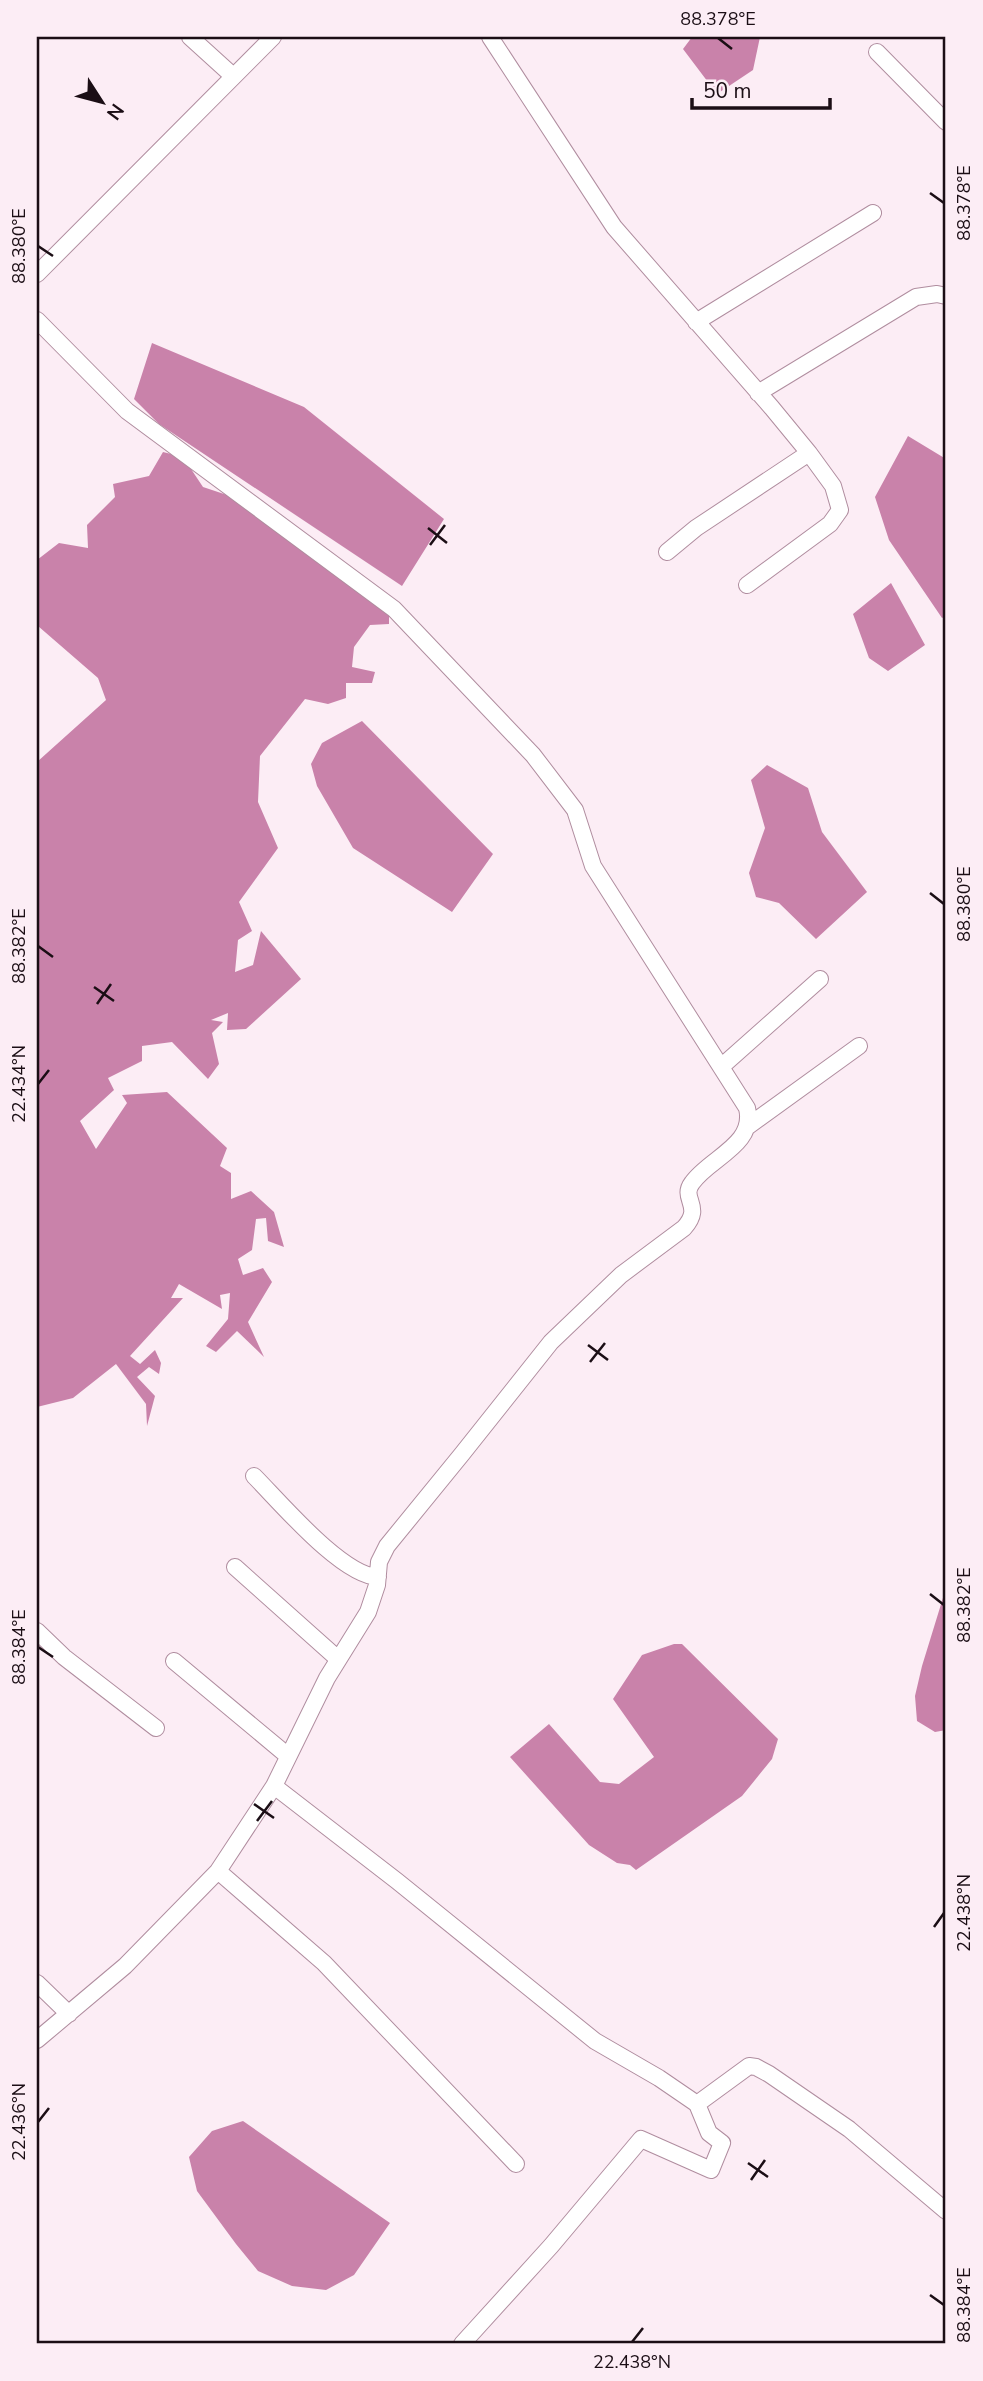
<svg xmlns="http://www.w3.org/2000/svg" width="983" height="2381" viewBox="0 0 983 2381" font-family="'Nunito Sans',sans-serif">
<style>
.water{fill:#c982aa}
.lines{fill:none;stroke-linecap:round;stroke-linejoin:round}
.street-casing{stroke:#b08d9f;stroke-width:18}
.street{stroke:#fff;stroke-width:16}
.ticks{fill:none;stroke:#1b0e15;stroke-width:2.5}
.neatline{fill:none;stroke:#1b0e15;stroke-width:2.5}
.ticks-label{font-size:18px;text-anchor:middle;fill:#1b0e15}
</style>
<rect width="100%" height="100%" fill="#fcedf5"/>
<path class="water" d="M 692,37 L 760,37 L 753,70 L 717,94 L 683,49 Z
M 152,343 L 304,407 L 444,519 L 402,586 L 159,424 L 134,399 Z
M 908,436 L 946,459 L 946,616 L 942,618 L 889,540 L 875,497 Z
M 163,452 L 183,457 L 203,487 L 251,503 L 389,611 L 389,624 L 370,625 L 354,647 L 352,667 L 375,672 L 372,683 L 346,683 L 346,698 L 328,704 L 305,699 L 260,756 L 258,802 L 278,848 L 239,902 L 252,931 L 238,940 L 235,972 L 253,965 L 261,931 L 301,979 L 246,1029 L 227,1030 L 228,1013 L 211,1020 L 223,1022 L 212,1033 L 219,1064 L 208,1079 L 172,1042 L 142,1046 L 142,1061 L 108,1078 L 114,1090 L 80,1121 L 96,1149 L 127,1103 L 122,1095 L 167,1092 L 227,1148 L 220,1166 L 231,1173 L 231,1199 L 251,1191 L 274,1212 L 284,1247 L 268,1241 L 266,1218 L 256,1219 L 252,1250 L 238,1259 L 243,1275 L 263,1268 L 272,1282 L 248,1322 L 264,1357 L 237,1331 L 216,1352 L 206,1346 L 228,1319 L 230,1293 L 220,1295 L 222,1309 L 179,1284 L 171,1298 L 183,1298 L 130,1356 L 140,1364 L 155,1350 L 161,1363 L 159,1374 L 149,1367 L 137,1377 L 155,1396 L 147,1426 L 146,1404 L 116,1364 L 73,1398 L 37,1407 L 37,762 L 106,700 L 98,678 L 38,626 L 37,560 L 59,543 L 88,548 L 87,525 L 115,497 L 113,484 L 149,476 Z
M 891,583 L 925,645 L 888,671 L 869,658 L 853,614 Z
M 362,721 L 493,854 L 452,912 L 353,848 L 317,786 L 311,764 L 322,743 Z
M 767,765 L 808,788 L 822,832 L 867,892 L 816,939 L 779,903 L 756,897 L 749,873 L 765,828 L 751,780 Z
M 946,1588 L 946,1730 L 935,1732 L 917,1721 L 915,1696 L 922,1666 Z
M 674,1644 L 682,1644 L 778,1739 L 772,1759 L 742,1796 L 636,1870 L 630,1865 L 617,1863 L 589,1845 L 510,1757 L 549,1724 L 600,1782 L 619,1784 L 654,1757 L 613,1699 L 642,1655 Z
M 243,2121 L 390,2223 L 354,2275 L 326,2290 L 292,2286 L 258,2271 L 236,2244 L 197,2191 L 189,2157 L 212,2131 Z"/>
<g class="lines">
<defs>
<path id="street" d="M 190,37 L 233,76
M 490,37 L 614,227 L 772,408 L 809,453 L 833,486 L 840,510 L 830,524 L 747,585
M 877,52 L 946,122
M 37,274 L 273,37
M 37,320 L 127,411 L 394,609 L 533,755 L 575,810 L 593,866 L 747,1108 C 756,1145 709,1158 692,1183 C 680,1199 704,1206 684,1228 L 621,1275 L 551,1342 L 462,1454 L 387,1546 L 379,1562 L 377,1585 L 368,1612 L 327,1678 L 274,1786 L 218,1871 L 125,1966 L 37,2040
M 696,322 L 873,213
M 758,393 L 916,297 L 937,294 L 946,296
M 667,552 L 696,528 L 809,453
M 721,1067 L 820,979
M 747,1127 L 859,1046
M 254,1476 C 280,1502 342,1576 378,1577
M 235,1567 L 338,1659
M 37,1631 L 64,1657 L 156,1728
M 174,1661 L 288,1756
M 274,1786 L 397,1881 L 595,2041 L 659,2078 L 697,2104
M 218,1871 L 324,1963 L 516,2164
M 37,1983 L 69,2014
M 462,2344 L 551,2246 L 641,2139 L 711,2170 L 722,2143 L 709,2133 L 697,2104 L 749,2066 L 756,2067 L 769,2074 L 849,2129 L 946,2211"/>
</defs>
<use href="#street" class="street-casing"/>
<use href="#street" class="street"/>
</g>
<path class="ticks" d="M 718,38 L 732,49M 930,193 L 944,203M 38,246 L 53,256M 428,528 L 447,543M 430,545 L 445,525M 930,893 L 944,904M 38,946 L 53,957M 94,987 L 114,1001M 97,1004 L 111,984M 38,1084 L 49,1070M 588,1345 L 608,1360M 590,1362 L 605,1343M 930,1594 L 944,1605M 38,1647 L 53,1657M 254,1804 L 274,1818M 257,1821 L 272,1801M 934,1927 L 944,1913M 38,2122 L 49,2108M 748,2163 L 768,2177M 751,2180 L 765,2160M 930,2295 L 944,2305M 632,2342 L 643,2328"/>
<rect width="983" height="2381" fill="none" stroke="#fcedf5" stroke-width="77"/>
<g transform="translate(102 102) rotate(126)" stroke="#fcedf5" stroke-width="5" paint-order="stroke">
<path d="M0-5L12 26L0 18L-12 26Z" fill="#1b0e15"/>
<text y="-10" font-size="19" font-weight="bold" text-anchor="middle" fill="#1b0e15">N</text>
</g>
<path d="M692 98v10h138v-10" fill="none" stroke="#1b0e15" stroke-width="3.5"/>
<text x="703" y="98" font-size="21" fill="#1b0e15" stroke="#fcedf5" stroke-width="5" paint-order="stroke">50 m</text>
<rect x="38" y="38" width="906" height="2304" class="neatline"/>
<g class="ticks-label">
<text x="718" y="25">88.378°E</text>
<text transform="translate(964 203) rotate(-90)" y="6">88.378°E</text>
<text transform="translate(19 246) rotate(-90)" y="6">88.380°E</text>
<text transform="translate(964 904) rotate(-90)" y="6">88.380°E</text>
<text transform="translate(19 946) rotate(-90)" y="6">88.382°E</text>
<text transform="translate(19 1084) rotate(-90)" y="6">22.434°N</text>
<text transform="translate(964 1605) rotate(-90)" y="6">88.382°E</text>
<text transform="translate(19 1647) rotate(-90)" y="6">88.384°E</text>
<text transform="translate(964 1913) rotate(-90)" y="6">22.438°N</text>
<text transform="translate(19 2122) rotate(-90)" y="6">22.436°N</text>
<text transform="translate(964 2305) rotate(-90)" y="6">88.384°E</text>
<text x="632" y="2368">22.438°N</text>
</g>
</svg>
